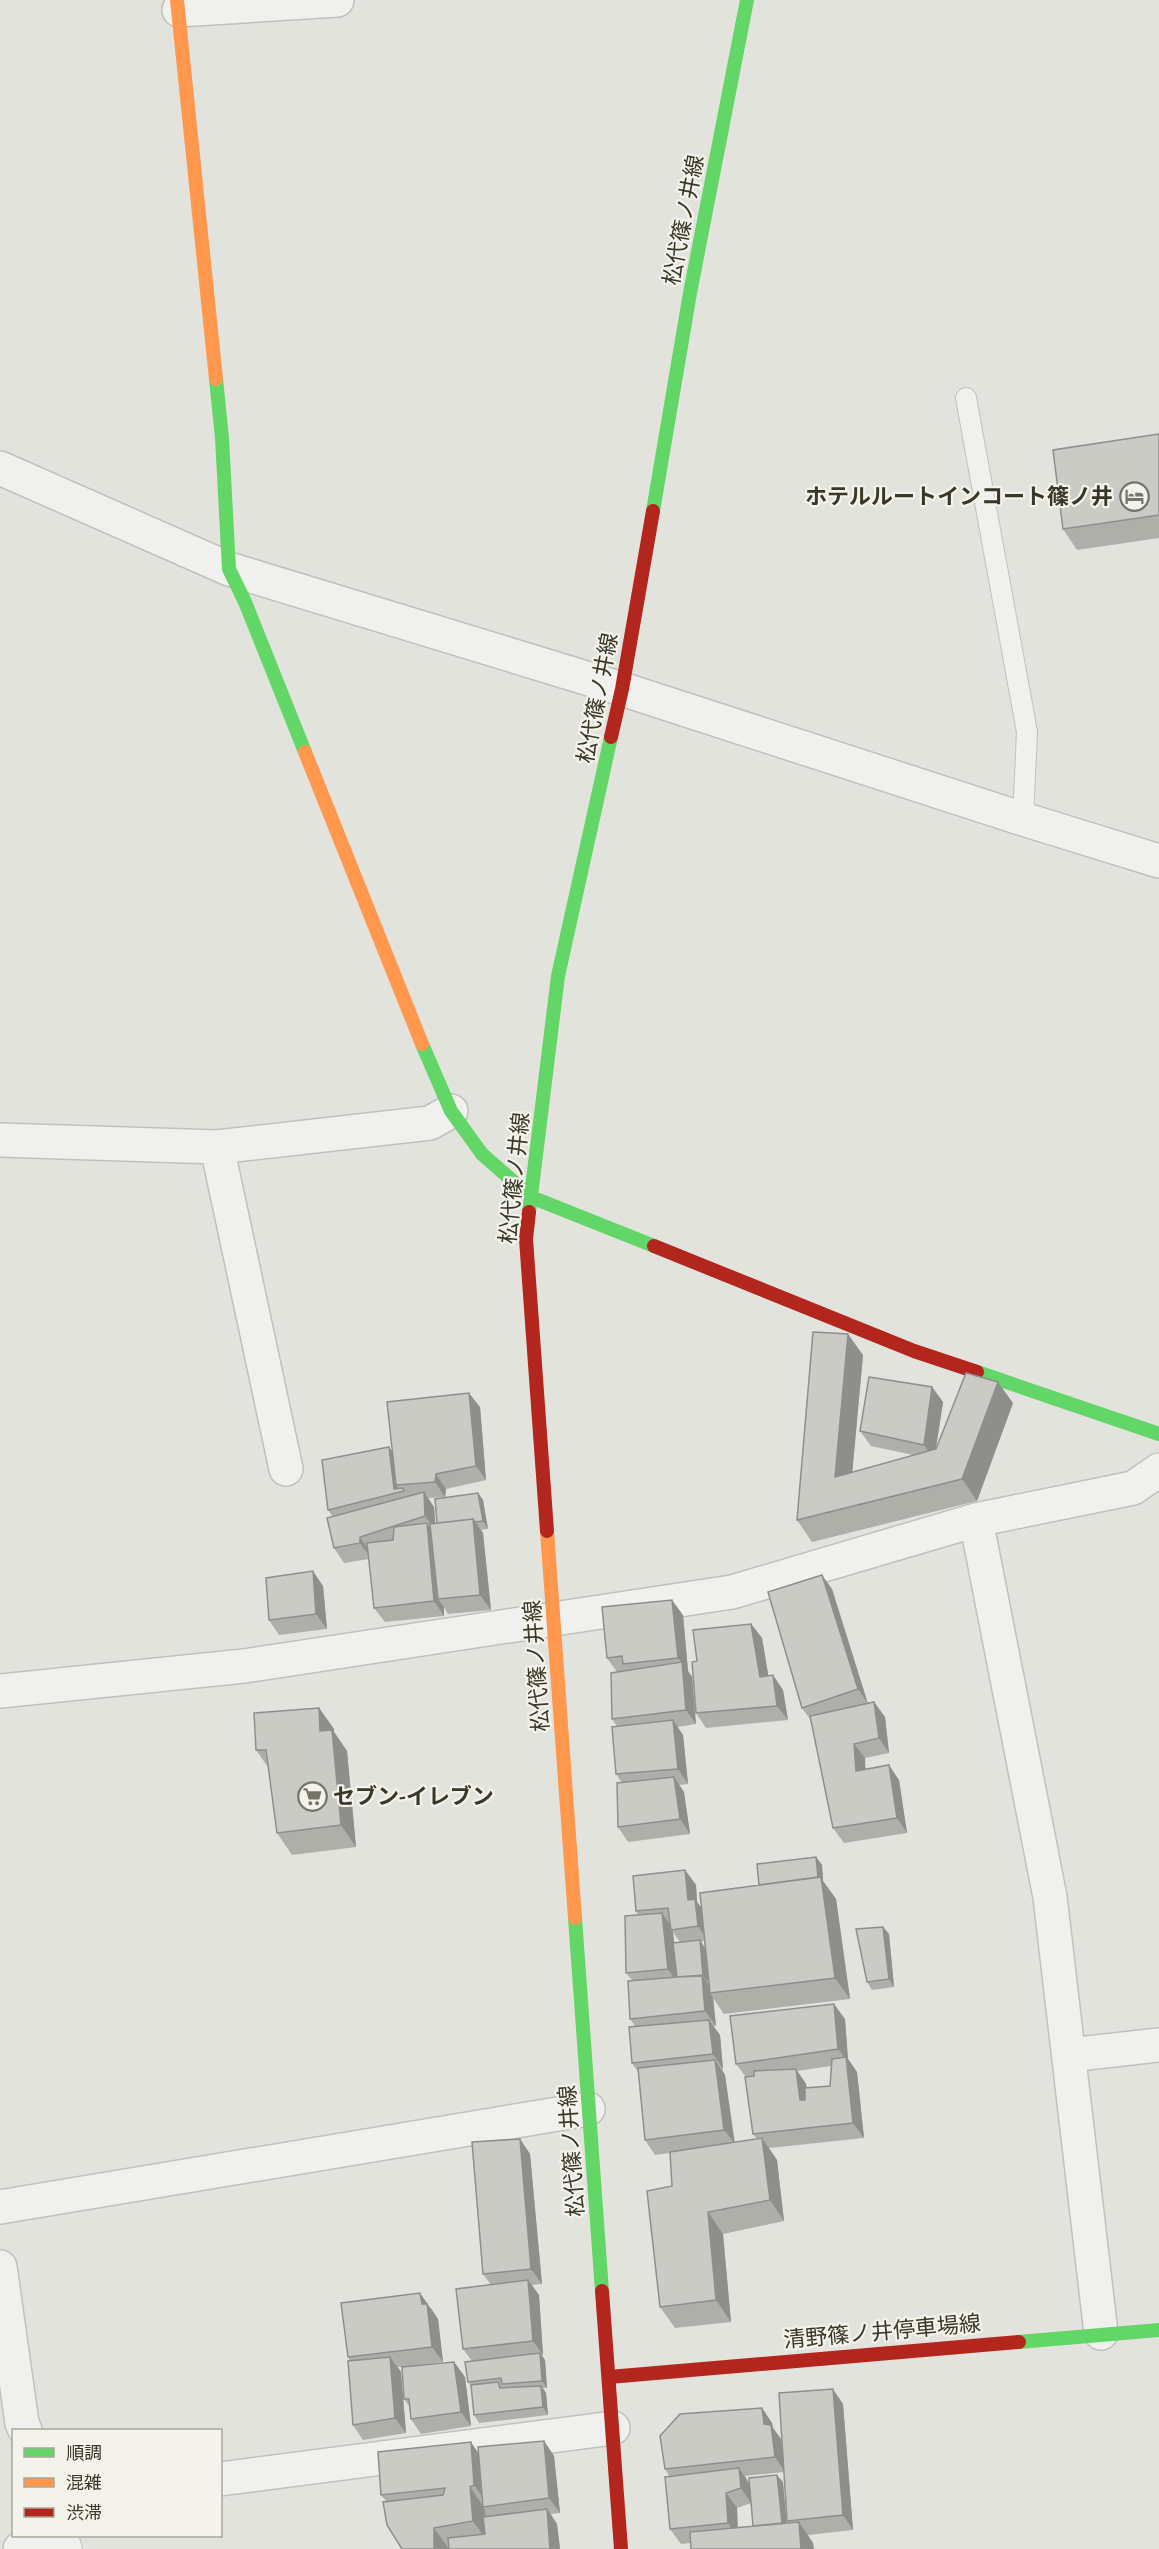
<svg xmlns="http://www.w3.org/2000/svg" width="1159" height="2549" viewBox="0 0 1159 2549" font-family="'Alegreya Sans','Noto Sans JP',sans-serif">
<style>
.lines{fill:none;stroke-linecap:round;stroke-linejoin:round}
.lane-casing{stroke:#c1c1bc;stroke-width:22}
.street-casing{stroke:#c1c1bc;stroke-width:36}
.lane{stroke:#f0f0ee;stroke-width:20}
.street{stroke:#f0f0ee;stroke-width:33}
.fast{stroke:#63d668;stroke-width:14}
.slow{stroke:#ff974d;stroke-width:14}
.jam{stroke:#b3261e;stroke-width:14}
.wall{fill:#afafaa;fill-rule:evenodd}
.shaded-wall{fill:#8e8e8b}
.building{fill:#cbcbc6;stroke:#8e8e8b;stroke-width:1.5}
.labels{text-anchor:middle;stroke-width:4.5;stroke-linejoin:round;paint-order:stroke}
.street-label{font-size:22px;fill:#393828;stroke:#f3f2eb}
.poi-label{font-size:22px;font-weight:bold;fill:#393828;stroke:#f3f2eb;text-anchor:end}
</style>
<rect width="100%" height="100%" fill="#e3e3de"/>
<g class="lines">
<defs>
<path id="lane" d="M 966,398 L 1027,732 L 1023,819
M 68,2536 L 72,2549"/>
<path id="street" d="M 179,10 L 337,0
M 0,468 L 229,569 L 622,689 L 1023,819 L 1159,861
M 0,1140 L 217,1147 L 430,1123 L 451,1111
M 217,1147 L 286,1469
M 0,1691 L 244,1666 L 732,1592 L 976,1520
M 1069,2055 L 1159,2045
M 0,2207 L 588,2109
M 0,2267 L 22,2423 L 25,2430
M 1101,2333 L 1050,1897 L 976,1520 L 1133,1488 L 1159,1470
M 220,2479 L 613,2428
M 20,2549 L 54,2536"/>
</defs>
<use href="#lane" class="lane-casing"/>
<use href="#street" class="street-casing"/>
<use href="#lane" class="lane"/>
<use href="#street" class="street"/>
<path class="fast" d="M 216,379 L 222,438 L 229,569 L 245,602 L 305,752
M 653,511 L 690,293 L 747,0
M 422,1044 L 451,1111 L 482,1154 L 531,1197 L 654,1246
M 529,1212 L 558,976 L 611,737
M 977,1372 L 1159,1434
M 575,1918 L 602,2291
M 1019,2342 L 1159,2330"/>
<path class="slow" d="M 177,0 L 216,379
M 305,752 L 422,1044
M 547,1531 L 575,1918"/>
<path class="jam" d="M 611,737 L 622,689 L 653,511
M 529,1212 L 526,1239 L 547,1531
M 654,1246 L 914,1351 L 977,1372
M 602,2291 L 621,2549
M 609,2377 L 1019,2342"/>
</g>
<path class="wall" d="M 1159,434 L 1159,538 L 1077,550 L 1063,529 Z
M 863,1355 L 852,1472 L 913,1455 L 871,1446 L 860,1431 L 932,1387 L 943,1402 L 936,1449 L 1013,1403 L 977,1501 L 812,1542 L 797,1520 Z
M 480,1407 L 486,1480 L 446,1489 L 445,1497 L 428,1498 L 434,1507 L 435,1523 L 437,1523 L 478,1493 L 483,1500 L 488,1529 L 481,1530 L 483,1533 L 491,1610 L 448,1614 L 444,1607 L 444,1616 L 385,1622 L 374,1608 L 369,1559 L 344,1563 L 334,1548 L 333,1517 L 328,1510 L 389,1447 L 392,1452 Z
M 323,1586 L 327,1629 L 279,1635 L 269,1620 Z
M 832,1589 L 868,1704 L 874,1702 L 885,1717 L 889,1753 L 865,1758 L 865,1769 L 899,1780 L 907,1833 L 844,1843 L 833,1828 L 812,1722 L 802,1708 Z
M 683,1615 L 688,1671 L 692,1677 L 696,1724 L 677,1727 L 683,1735 L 688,1784 L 679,1785 L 684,1792 L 690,1834 L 628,1842 L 618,1827 L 622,1783 L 616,1774 L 617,1726 L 612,1719 L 617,1672 L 607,1658 Z
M 751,1624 L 762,1638 L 768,1675 L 773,1675 L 783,1690 L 788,1720 L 706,1728 L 696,1713 L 697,1661 Z
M 319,1708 L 334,1729 L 334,1732 L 347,1751 L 356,1847 L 292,1855 L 277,1833 L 268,1767 L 256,1750 Z
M 816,1857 L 822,1865 L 823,1881 L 836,1899 L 850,1999 L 724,2014 L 713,1998 L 716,2026 L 713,2026 L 720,2035 L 723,2069 L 722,2069 L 725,2075 L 734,2143 L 757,2139 L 753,2134 L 746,2077 L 736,2064 L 845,2019 L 848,2059 L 857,2072 L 864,2138 L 769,2148 L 777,2160 L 784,2221 L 723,2234 L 731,2322 L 675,2328 L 660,2307 L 672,2186 L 670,2153 L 655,2155 L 645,2140 L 638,2072 L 632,2063 L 635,2026 L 630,2019 L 632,1980 L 626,1973 L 638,1915 L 636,1911 L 685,1870 L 696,1885 L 697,1902 L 701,1908 L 759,1885 ZM 673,1932 L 680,1942 L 674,1943 ZM 704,1941 L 705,1948 L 701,1942 ZM 831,2066 L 830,2086 L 807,2088 L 806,2084 L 797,2071 Z
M 883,1927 L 889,1934 L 894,1987 L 872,1990 L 867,1982 Z
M 520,2139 L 530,2154 L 542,2284 L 532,2285 L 539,2295 L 543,2355 L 542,2356 L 545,2360 L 547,2388 L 543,2388 L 546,2393 L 548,2415 L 479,2423 L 474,2415 L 471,2386 L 468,2382 L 472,2361 L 463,2349 L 491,2285 L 483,2274 Z
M 431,2308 L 438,2319 L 443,2362 L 412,2366 L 454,2362 L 465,2377 L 471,2426 L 421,2434 L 411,2419 L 409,2406 L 404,2399 L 402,2367 L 398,2367 L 401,2372 L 406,2433 L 363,2440 L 353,2425 L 350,2361 L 348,2357 Z
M 843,2404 L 853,2530 L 808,2535 L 813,2543 L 691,2543 L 681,2544 L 670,2529 L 670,2477 L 665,2469 L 762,2408 L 772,2423 L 773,2428 L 781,2439 L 783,2454 ZM 784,2472 L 787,2521 L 788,2523 L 786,2523 L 783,2482 L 749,2483 L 745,2476 ZM 751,2503 L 753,2526 L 738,2527 L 737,2508 Z
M 544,2441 L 554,2456 L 560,2513 L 551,2514 L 557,2524 L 560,2549 L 402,2549 L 386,2501 L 381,2495 L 479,2454 Z"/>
<path class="shaded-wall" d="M 848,1334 L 863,1355 L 850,1498 L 835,1477 Z
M 998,1382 L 1013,1403 L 977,1501 L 962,1479 Z
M 932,1387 L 943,1402 L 934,1460 L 924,1445 Z
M 469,1393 L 480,1407 L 486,1480 L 476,1466 Z
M 389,1447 L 399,1461 L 396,1485 L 401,1492 L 394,1489 Z
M 436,1474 L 446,1489 L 445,1497 L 435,1482 Z
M 424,1492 L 434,1507 L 436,1531 L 425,1516 Z
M 478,1493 L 483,1500 L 488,1529 L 483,1521 Z
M 473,1519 L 483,1533 L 491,1610 L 480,1595 Z
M 427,1523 L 437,1538 L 438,1599 L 444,1607 L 444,1616 L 434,1601 Z
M 360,1537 L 370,1552 L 371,1558 L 360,1543 Z
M 313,1571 L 323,1586 L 327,1629 L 316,1614 Z
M 822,1575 L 832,1589 L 868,1704 L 858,1689 Z
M 672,1600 L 683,1615 L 688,1671 L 692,1677 L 696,1724 L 686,1710 L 682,1663 L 678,1658 Z
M 751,1624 L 762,1638 L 771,1691 L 760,1677 Z
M 773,1675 L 783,1690 L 788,1720 L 777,1706 Z
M 874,1702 L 885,1717 L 889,1753 L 879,1738 Z
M 319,1708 L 334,1729 L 334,1732 L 347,1751 L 356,1847 L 341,1825 L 320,1731 Z
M 673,1720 L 683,1735 L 688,1784 L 678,1769 Z
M 854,1744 L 865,1758 L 866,1786 L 856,1771 Z
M 889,1765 L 899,1780 L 907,1833 L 897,1818 Z
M 674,1777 L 684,1792 L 690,1834 L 680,1819 Z
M 816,1857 L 822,1865 L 823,1881 L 836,1899 L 850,1999 L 835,1978 L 819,1885 Z
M 685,1870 L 696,1885 L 697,1902 L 706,1914 L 708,1941 L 698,1926 L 688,1900 Z
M 662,1913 L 672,1927 L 671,1930 L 673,1932 L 678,1984 L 668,1969 Z
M 883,1927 L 889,1934 L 894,1987 L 889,1979 Z
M 700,1940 L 705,1948 L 709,1983 L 703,1976 Z
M 702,1975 L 712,1990 L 710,1993 L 713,1998 L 716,2026 L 705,2011 Z
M 834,2004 L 845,2019 L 848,2059 L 857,2072 L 864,2138 L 853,2123 L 847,2061 L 838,2049 Z
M 709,2020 L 720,2035 L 723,2069 L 713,2054 Z
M 715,2060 L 725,2075 L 735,2144 L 724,2130 Z
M 796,2069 L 806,2084 L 810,2115 L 800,2100 Z
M 762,2138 L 777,2160 L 784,2221 L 770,2200 Z
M 520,2139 L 530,2154 L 542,2284 L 531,2269 Z
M 708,2212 L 723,2234 L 731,2322 L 716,2300 Z
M 528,2280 L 539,2295 L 543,2355 L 533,2341 Z
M 420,2293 L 438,2319 L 443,2362 L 432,2347 L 422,2304 Z
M 540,2353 L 545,2360 L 547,2388 L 542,2381 Z
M 390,2357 L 401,2372 L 406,2433 L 395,2418 Z
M 454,2362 L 465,2377 L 471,2426 L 461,2412 Z
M 541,2386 L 546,2393 L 548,2415 L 543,2407 Z
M 833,2389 L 843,2404 L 853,2530 L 843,2515 Z
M 762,2408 L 772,2423 L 773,2428 L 781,2439 L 785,2472 L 775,2457 L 764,2424 Z
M 544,2441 L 554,2456 L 560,2513 L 549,2498 Z
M 471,2442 L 485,2463 L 489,2506 L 474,2485 Z
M 739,2468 L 749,2483 L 751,2503 L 741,2488 Z
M 777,2475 L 783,2482 L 788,2538 L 782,2530 Z
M 470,2487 L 484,2507 L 483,2507 L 485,2510 L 488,2542 L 473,2521 Z
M 726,2493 L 737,2508 L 738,2538 L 728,2523 Z
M 547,2509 L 557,2524 L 560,2549 L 550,2549 Z
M 799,2522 L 813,2543 L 814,2549 L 801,2549 Z
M 434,2528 L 449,2549 L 434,2549 Z"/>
<path class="building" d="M 1159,434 L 1159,515 L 1063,529 L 1053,450 Z
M 813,1332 L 848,1334 L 835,1477 L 936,1449 L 966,1373 L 998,1382 L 962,1479 L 797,1520 Z
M 869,1377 L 932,1387 L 924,1445 L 860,1431 Z
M 469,1393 L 476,1466 L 436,1474 L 435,1482 L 396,1485 L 387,1402 Z
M 389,1447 L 394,1489 L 403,1488 L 404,1491 L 328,1510 L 322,1460 Z
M 424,1492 L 425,1516 L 360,1537 L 360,1543 L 334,1548 L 327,1518 Z
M 478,1493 L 483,1521 L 475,1522 L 473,1519 L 437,1523 L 435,1499 Z
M 473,1519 L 480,1595 L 438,1599 L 430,1524 Z
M 427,1523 L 434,1601 L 374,1608 L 367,1543 L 393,1540 L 394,1527 Z
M 313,1571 L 316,1614 L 269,1620 L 266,1578 Z
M 822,1575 L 858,1689 L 802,1708 L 768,1592 Z
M 672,1600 L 678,1658 L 623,1664 L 622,1656 L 607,1658 L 602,1607 Z
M 751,1624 L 760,1677 L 773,1675 L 777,1706 L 696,1713 L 692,1662 L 697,1661 L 693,1630 Z
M 682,1662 L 686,1710 L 612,1719 L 611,1673 Z
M 874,1702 L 879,1738 L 854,1744 L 856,1771 L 889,1765 L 897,1818 L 833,1828 L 810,1716 Z
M 319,1708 L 320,1731 L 332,1730 L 341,1825 L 277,1833 L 266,1750 L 256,1750 L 254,1713 Z
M 673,1720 L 678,1769 L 616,1774 L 612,1727 Z
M 674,1777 L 680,1819 L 618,1827 L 617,1783 Z
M 816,1857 L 818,1877 L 759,1885 L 757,1864 Z
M 685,1870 L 688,1900 L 695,1899 L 698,1926 L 671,1930 L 668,1908 L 636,1911 L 633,1876 Z
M 821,1877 L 835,1978 L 710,1993 L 700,1893 Z
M 662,1913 L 668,1969 L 626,1973 L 625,1916 Z
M 883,1927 L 889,1979 L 867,1982 L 856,1929 Z
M 700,1940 L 703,1976 L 677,1977 L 673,1943 Z
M 702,1975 L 705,2011 L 630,2019 L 628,1981 Z
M 834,2004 L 838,2049 L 736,2064 L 730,2016 Z
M 709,2020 L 713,2054 L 632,2063 L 629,2027 Z
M 846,2057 L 853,2123 L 753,2134 L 745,2077 L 754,2076 L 754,2071 L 796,2069 L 800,2100 L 805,2100 L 805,2088 L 830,2086 L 832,2059 Z
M 715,2060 L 724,2130 L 645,2140 L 638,2068 Z
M 762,2138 L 770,2200 L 708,2212 L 716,2300 L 660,2307 L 647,2191 L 672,2186 L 670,2152 Z
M 520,2139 L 531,2269 L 483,2274 L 472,2142 Z
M 528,2280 L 533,2341 L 463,2349 L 456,2289 Z
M 420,2293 L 422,2304 L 427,2304 L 432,2347 L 348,2357 L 341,2303 Z
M 540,2353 L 542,2381 L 502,2384 L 501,2378 L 468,2382 L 465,2362 Z
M 390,2357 L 395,2418 L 353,2425 L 348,2361 Z
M 454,2362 L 461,2412 L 411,2419 L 409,2399 L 404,2399 L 402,2367 Z
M 498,2382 L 500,2388 L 541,2386 L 543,2407 L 474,2415 L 471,2385 Z
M 833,2389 L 843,2515 L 787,2521 L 779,2393 Z
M 762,2408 L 764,2424 L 771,2425 L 775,2457 L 665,2469 L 660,2436 L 680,2414 Z
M 544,2441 L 549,2498 L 483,2507 L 478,2447 Z
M 471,2442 L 474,2485 L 470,2487 L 473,2521 L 434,2528 L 434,2549 L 402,2549 L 387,2525 L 383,2502 L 443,2495 L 445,2488 L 381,2495 L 378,2452 Z
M 739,2468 L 741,2488 L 726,2493 L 728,2523 L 670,2529 L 665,2477 Z
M 777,2475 L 782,2523 L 753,2526 L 749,2478 Z
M 547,2509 L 550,2549 L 449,2549 L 448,2538 L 485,2534 L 483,2517 Z
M 799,2522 L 801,2549 L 691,2549 L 690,2532 Z"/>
<defs>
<symbol id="hotel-ring" viewBox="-11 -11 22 22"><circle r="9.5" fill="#f3f2eb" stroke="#747468" stroke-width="1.5"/><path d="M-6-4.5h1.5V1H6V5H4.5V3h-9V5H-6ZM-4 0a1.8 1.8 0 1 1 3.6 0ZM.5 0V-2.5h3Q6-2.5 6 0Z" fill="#747468"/></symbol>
<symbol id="supermarket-ring" viewBox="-11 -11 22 22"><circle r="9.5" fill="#f3f2eb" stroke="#747468" stroke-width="1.5"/><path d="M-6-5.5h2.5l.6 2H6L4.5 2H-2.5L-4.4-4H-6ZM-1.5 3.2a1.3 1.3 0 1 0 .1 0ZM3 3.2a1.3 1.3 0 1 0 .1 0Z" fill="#747468"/></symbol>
</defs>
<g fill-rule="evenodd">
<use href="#hotel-ring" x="1118" y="480" width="33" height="33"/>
<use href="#supermarket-ring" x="296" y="1780" width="33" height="33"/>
</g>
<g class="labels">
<g class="street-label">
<text transform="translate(683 220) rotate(-79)" y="8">松代篠ノ井線</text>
<text transform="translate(597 698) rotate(-79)" y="8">松代篠ノ井線</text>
<text transform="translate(514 1178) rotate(-84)" y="8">松代篠ノ井線</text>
<text transform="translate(536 1666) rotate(-94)" y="8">松代篠ノ井線</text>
<text transform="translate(571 2151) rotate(-94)" y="8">松代篠ノ井線</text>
<text transform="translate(882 2331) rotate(-5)" y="8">清野篠ノ井停車場線</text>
</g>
<g class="poi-label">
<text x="1113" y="504">ホテルルートインコート篠ノ井</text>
<text x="333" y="1804" text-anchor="start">セブン-イレブン</text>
</g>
</g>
<rect x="12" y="2429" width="210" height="108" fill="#f3f2eb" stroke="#a9a89d" stroke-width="1.5"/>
<rect x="24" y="2448" width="30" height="9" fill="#63d668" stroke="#a9a89d" stroke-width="1.5"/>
<text x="66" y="2459" font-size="18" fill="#393828">順調</text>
<rect x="24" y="2478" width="30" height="9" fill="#ff974d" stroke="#a9a89d" stroke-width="1.5"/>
<text x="66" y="2489" font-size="18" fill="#393828">混雑</text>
<rect x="24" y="2508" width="30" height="9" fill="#b3261e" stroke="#a9a89d" stroke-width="1.5"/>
<text x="66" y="2519" font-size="18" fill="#393828">渋滞</text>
</svg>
